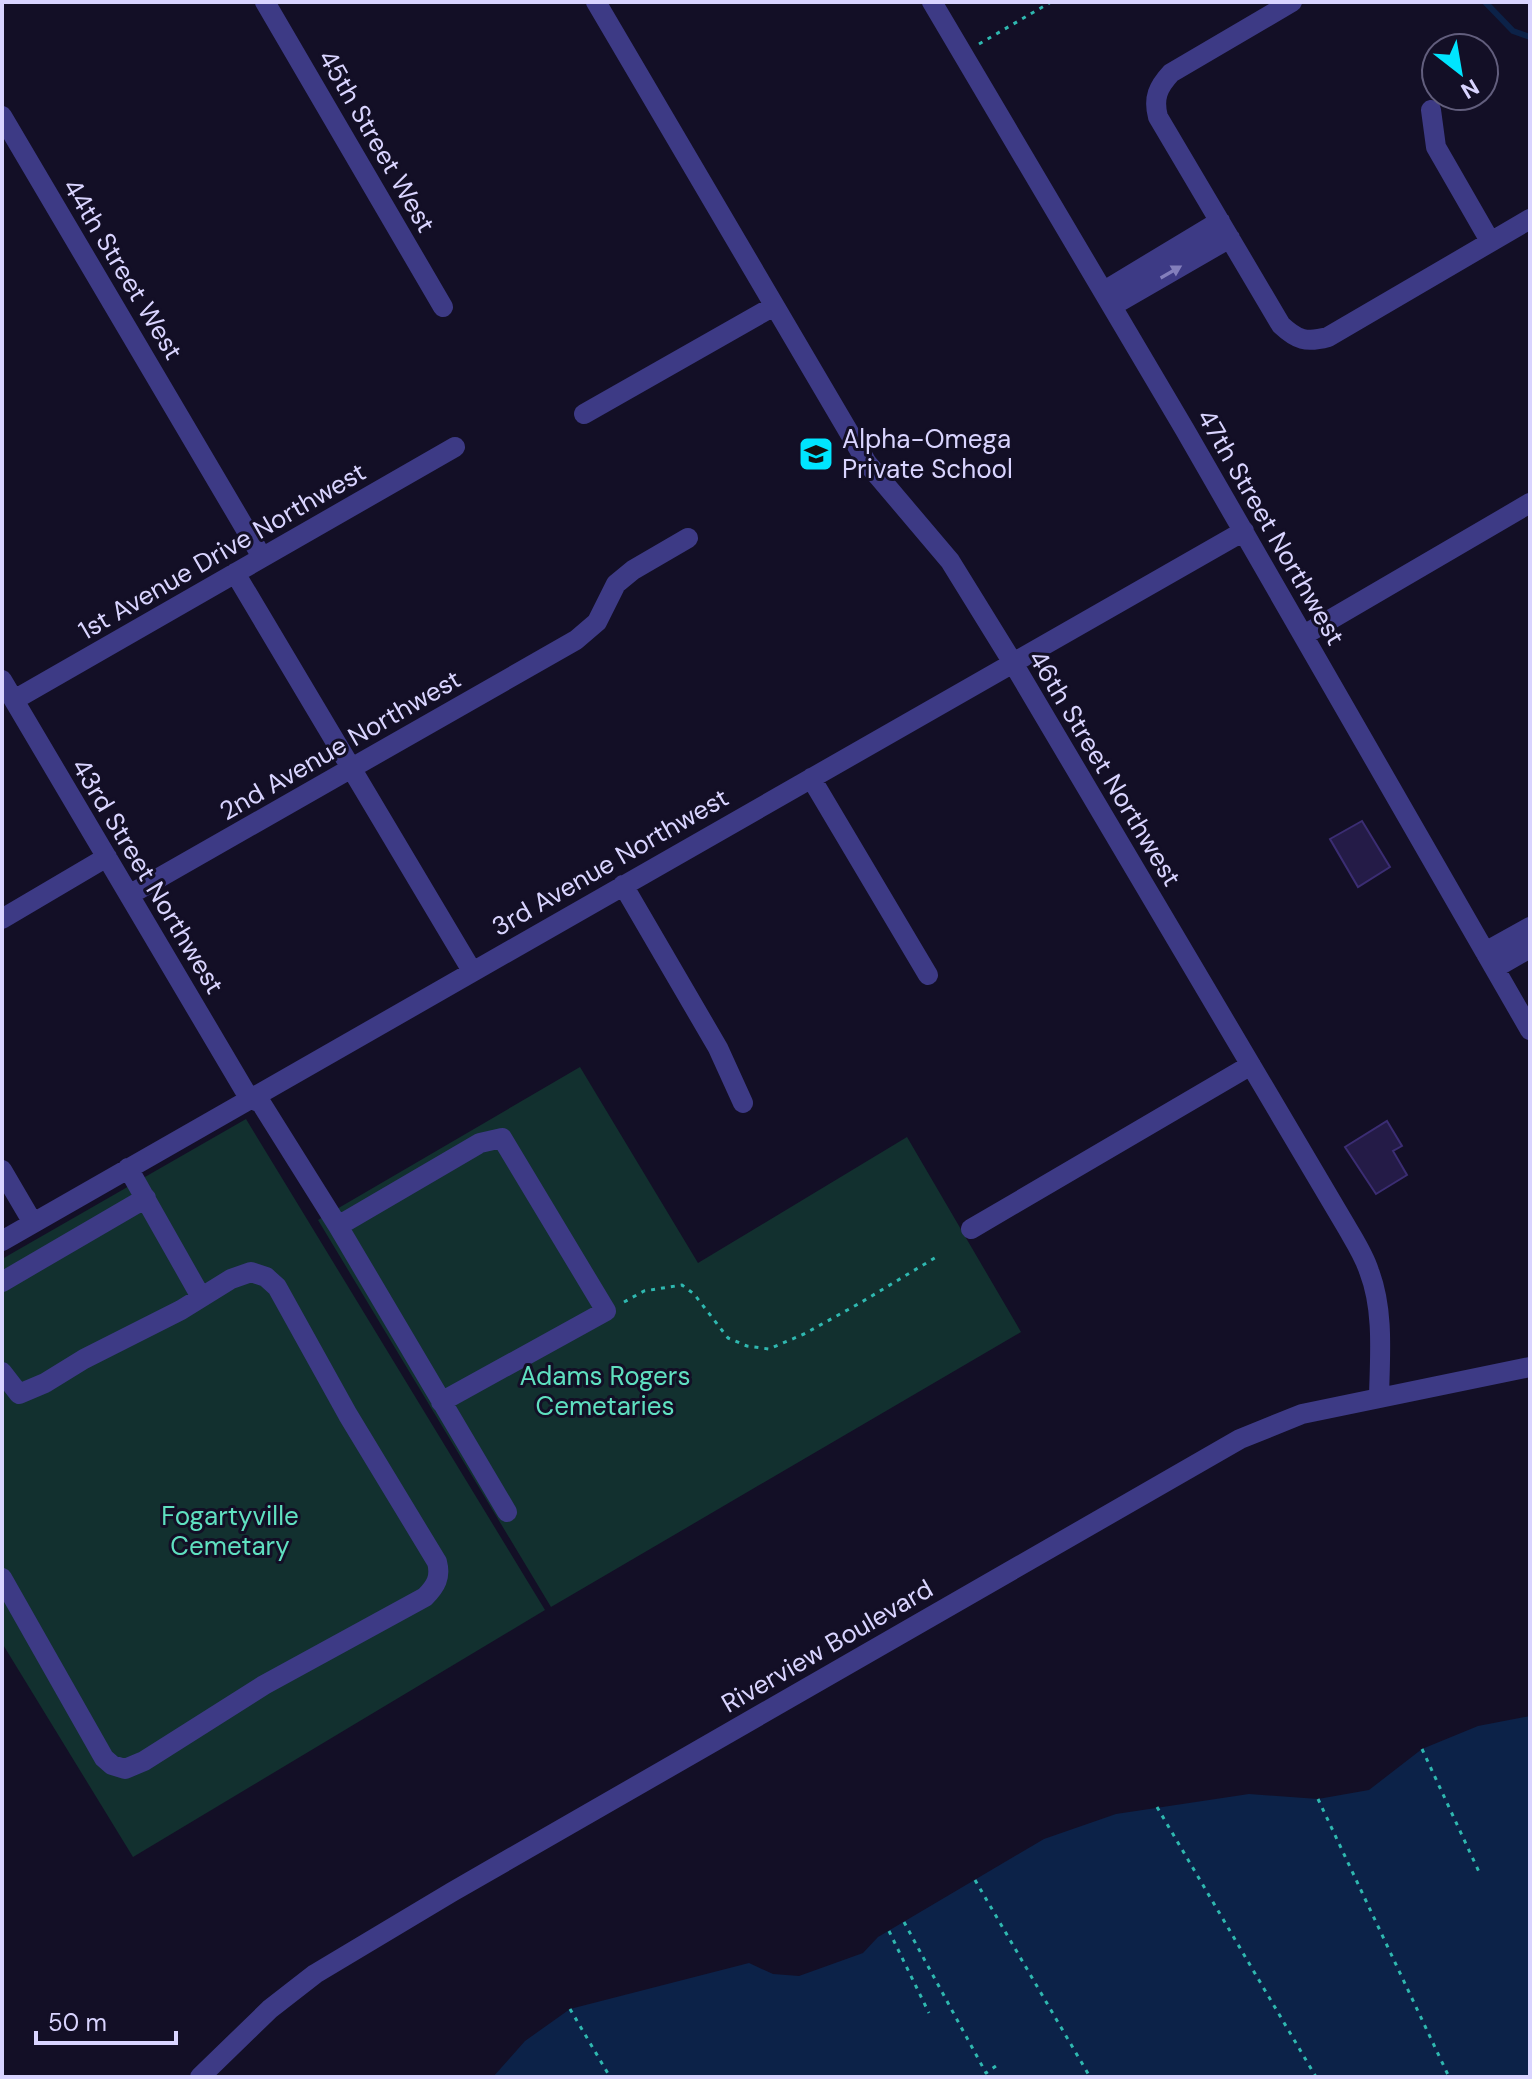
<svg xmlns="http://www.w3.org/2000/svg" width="1532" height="2079" viewBox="0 0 1532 2079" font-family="'DM Sans',sans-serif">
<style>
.green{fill:#12302f}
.water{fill:#0c2248}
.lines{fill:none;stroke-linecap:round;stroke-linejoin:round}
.stream{stroke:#0c2248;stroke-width:6}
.building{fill:#241b47;stroke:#3b2d73;stroke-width:2}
.path{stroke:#2fb8b0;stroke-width:3;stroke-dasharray:4 6;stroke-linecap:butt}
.minor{stroke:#3d3a85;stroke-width:20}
.oneway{fill:#837fbc}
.labels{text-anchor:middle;stroke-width:6;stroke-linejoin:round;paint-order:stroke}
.street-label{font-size:26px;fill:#d9d4ff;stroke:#130f26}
.poi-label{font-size:26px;fill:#d9d4ff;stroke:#130f26;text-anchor:start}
.park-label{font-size:26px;fill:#5fe0c0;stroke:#130f26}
</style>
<rect width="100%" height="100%" fill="#130f26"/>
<path class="green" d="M 580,1067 L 698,1263 L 907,1137 L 1021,1332 L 551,1607 L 318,1220 Z
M 246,1119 L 545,1610 L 133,1857 L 2,1643 L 2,1259 Z"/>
<path class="water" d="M 1530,1716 L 1530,2077 L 493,2077 L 525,2041 L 570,2009 L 749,1963 L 773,1974 L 799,1976 L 863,1953 L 878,1937 L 1044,1839 L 1116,1814 L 1249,1794 L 1318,1799 L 1369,1790 L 1422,1749 L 1478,1726 Z"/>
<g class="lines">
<path class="stream" d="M 1485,2 L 1513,31 L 1530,37"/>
</g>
<path class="building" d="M 1362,821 L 1390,867 L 1358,887 L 1330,839 Z
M 1387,1121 L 1402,1146 L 1393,1151 L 1407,1175 L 1376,1194 L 1345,1147 Z"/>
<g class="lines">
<path class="path" d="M 979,44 L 1051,2
M 624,1302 L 644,1291 L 682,1285 L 694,1294 L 728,1338 L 747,1346 L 769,1349 L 804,1334 L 860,1303 L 938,1256
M 1422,1749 L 1480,1874
M 1318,1799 L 1449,2077
M 1157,1807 L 1316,2077
M 975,1880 L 1090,2077
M 904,1922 L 986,2073 L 1000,2063
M 889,1931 L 929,2013
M 570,2009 L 610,2077"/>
<path class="minor" d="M 265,2 L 443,307
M 596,2 L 867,463 L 950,561 L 1013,663 L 1346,1226 C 1354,1240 1364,1255 1369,1271 C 1384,1310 1380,1355 1379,1396
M 932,2 L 1185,430 L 1530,1030
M 1292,2 L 1171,73 C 1158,87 1153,98 1158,117 L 1281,325 C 1297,340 1306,343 1328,337 L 1530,219
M 1431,110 L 1436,147 L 1490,241
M 2,116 L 262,557
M 1104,291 L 1220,221
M 1112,306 L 1230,238
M 584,414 L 774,306
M 235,573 L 472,971
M 1304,635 L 1530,503
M 2,680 L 249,1098
M 14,700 L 455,447
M 811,778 L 928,975
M 623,885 L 718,1048 L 743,1103
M 129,895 L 576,640 L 597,622 L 616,584 L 633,570 L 688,538
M 2,919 L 107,857
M 1485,952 L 1530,927
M 1495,968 L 1530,948
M 249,1098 L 261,1103 L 338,1226 L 507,1512
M 128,1168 L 201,1297
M 2,1170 L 33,1223
M 338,1226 L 480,1143 L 502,1138 L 606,1311 L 441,1402
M 971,1229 L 1251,1065
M 2,1241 L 1244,531
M 2,1282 L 146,1198
M 2,1372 L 19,1394 L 45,1383 L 84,1359 L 181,1310 L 231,1279 L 251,1272 L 266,1277 L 277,1287 L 348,1415 L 437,1562 C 441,1577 436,1586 425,1597 L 264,1685 L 144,1761 L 125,1769 L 112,1765 L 104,1758 L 2,1578
M 200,2077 L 270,2009 L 315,1974 L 452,1892 L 1240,1439 L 1302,1414 L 1530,1367"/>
</g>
<defs><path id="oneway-solid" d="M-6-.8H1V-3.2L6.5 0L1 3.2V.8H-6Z" transform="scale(2)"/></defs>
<use class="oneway" href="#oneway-solid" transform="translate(1171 272) rotate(-30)"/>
<defs>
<symbol id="school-square" viewBox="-11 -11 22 22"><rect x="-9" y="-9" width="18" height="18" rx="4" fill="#00e5ff" stroke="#130f26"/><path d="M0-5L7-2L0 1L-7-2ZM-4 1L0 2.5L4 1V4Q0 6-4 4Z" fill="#111"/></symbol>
</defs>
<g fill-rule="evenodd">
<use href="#school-square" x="796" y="434" width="40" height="40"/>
</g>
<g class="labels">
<g class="street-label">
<text transform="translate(377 141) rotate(60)" y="9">45th Street West</text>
<text transform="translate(123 269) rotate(59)" y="9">44th Street West</text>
<text transform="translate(1271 527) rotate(60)" y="9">47th Street Northwest</text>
<text transform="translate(222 551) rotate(-30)" y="9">1st Avenue Drive Northwest</text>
<text transform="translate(340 745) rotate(-30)" y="9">2nd Avenue Northwest</text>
<text transform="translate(1105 768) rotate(59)" y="9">46th Street Northwest</text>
<text transform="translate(610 862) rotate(-30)" y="9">3rd Avenue Northwest</text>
<text transform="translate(148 876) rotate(59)" y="9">43rd Street Northwest</text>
<text transform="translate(827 1646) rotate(-30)" y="9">Riverview Boulevard</text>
</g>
<g class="poi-label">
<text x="842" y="448">Alpha-Omega<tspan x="842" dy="30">Private School</tspan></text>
</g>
<g class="park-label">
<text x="605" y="1385">Adams Rogers<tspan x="605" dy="30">Cemetaries</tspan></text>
<text x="230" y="1525">Fogartyville<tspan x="230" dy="30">Cemetary</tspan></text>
</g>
</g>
<rect width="1532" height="2079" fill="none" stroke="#d9d4ff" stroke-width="8"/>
<g transform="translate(1460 72) rotate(149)"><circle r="38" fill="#130f26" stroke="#625e7d" stroke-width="2"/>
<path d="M0-6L14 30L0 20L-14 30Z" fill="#00e5ff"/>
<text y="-12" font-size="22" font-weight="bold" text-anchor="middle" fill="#d9d4ff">N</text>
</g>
<path d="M36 2031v12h140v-12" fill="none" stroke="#d9d4ff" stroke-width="4"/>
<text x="48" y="2031" font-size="24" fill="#d9d4ff" stroke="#130f26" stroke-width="6" paint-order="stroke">50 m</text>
</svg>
